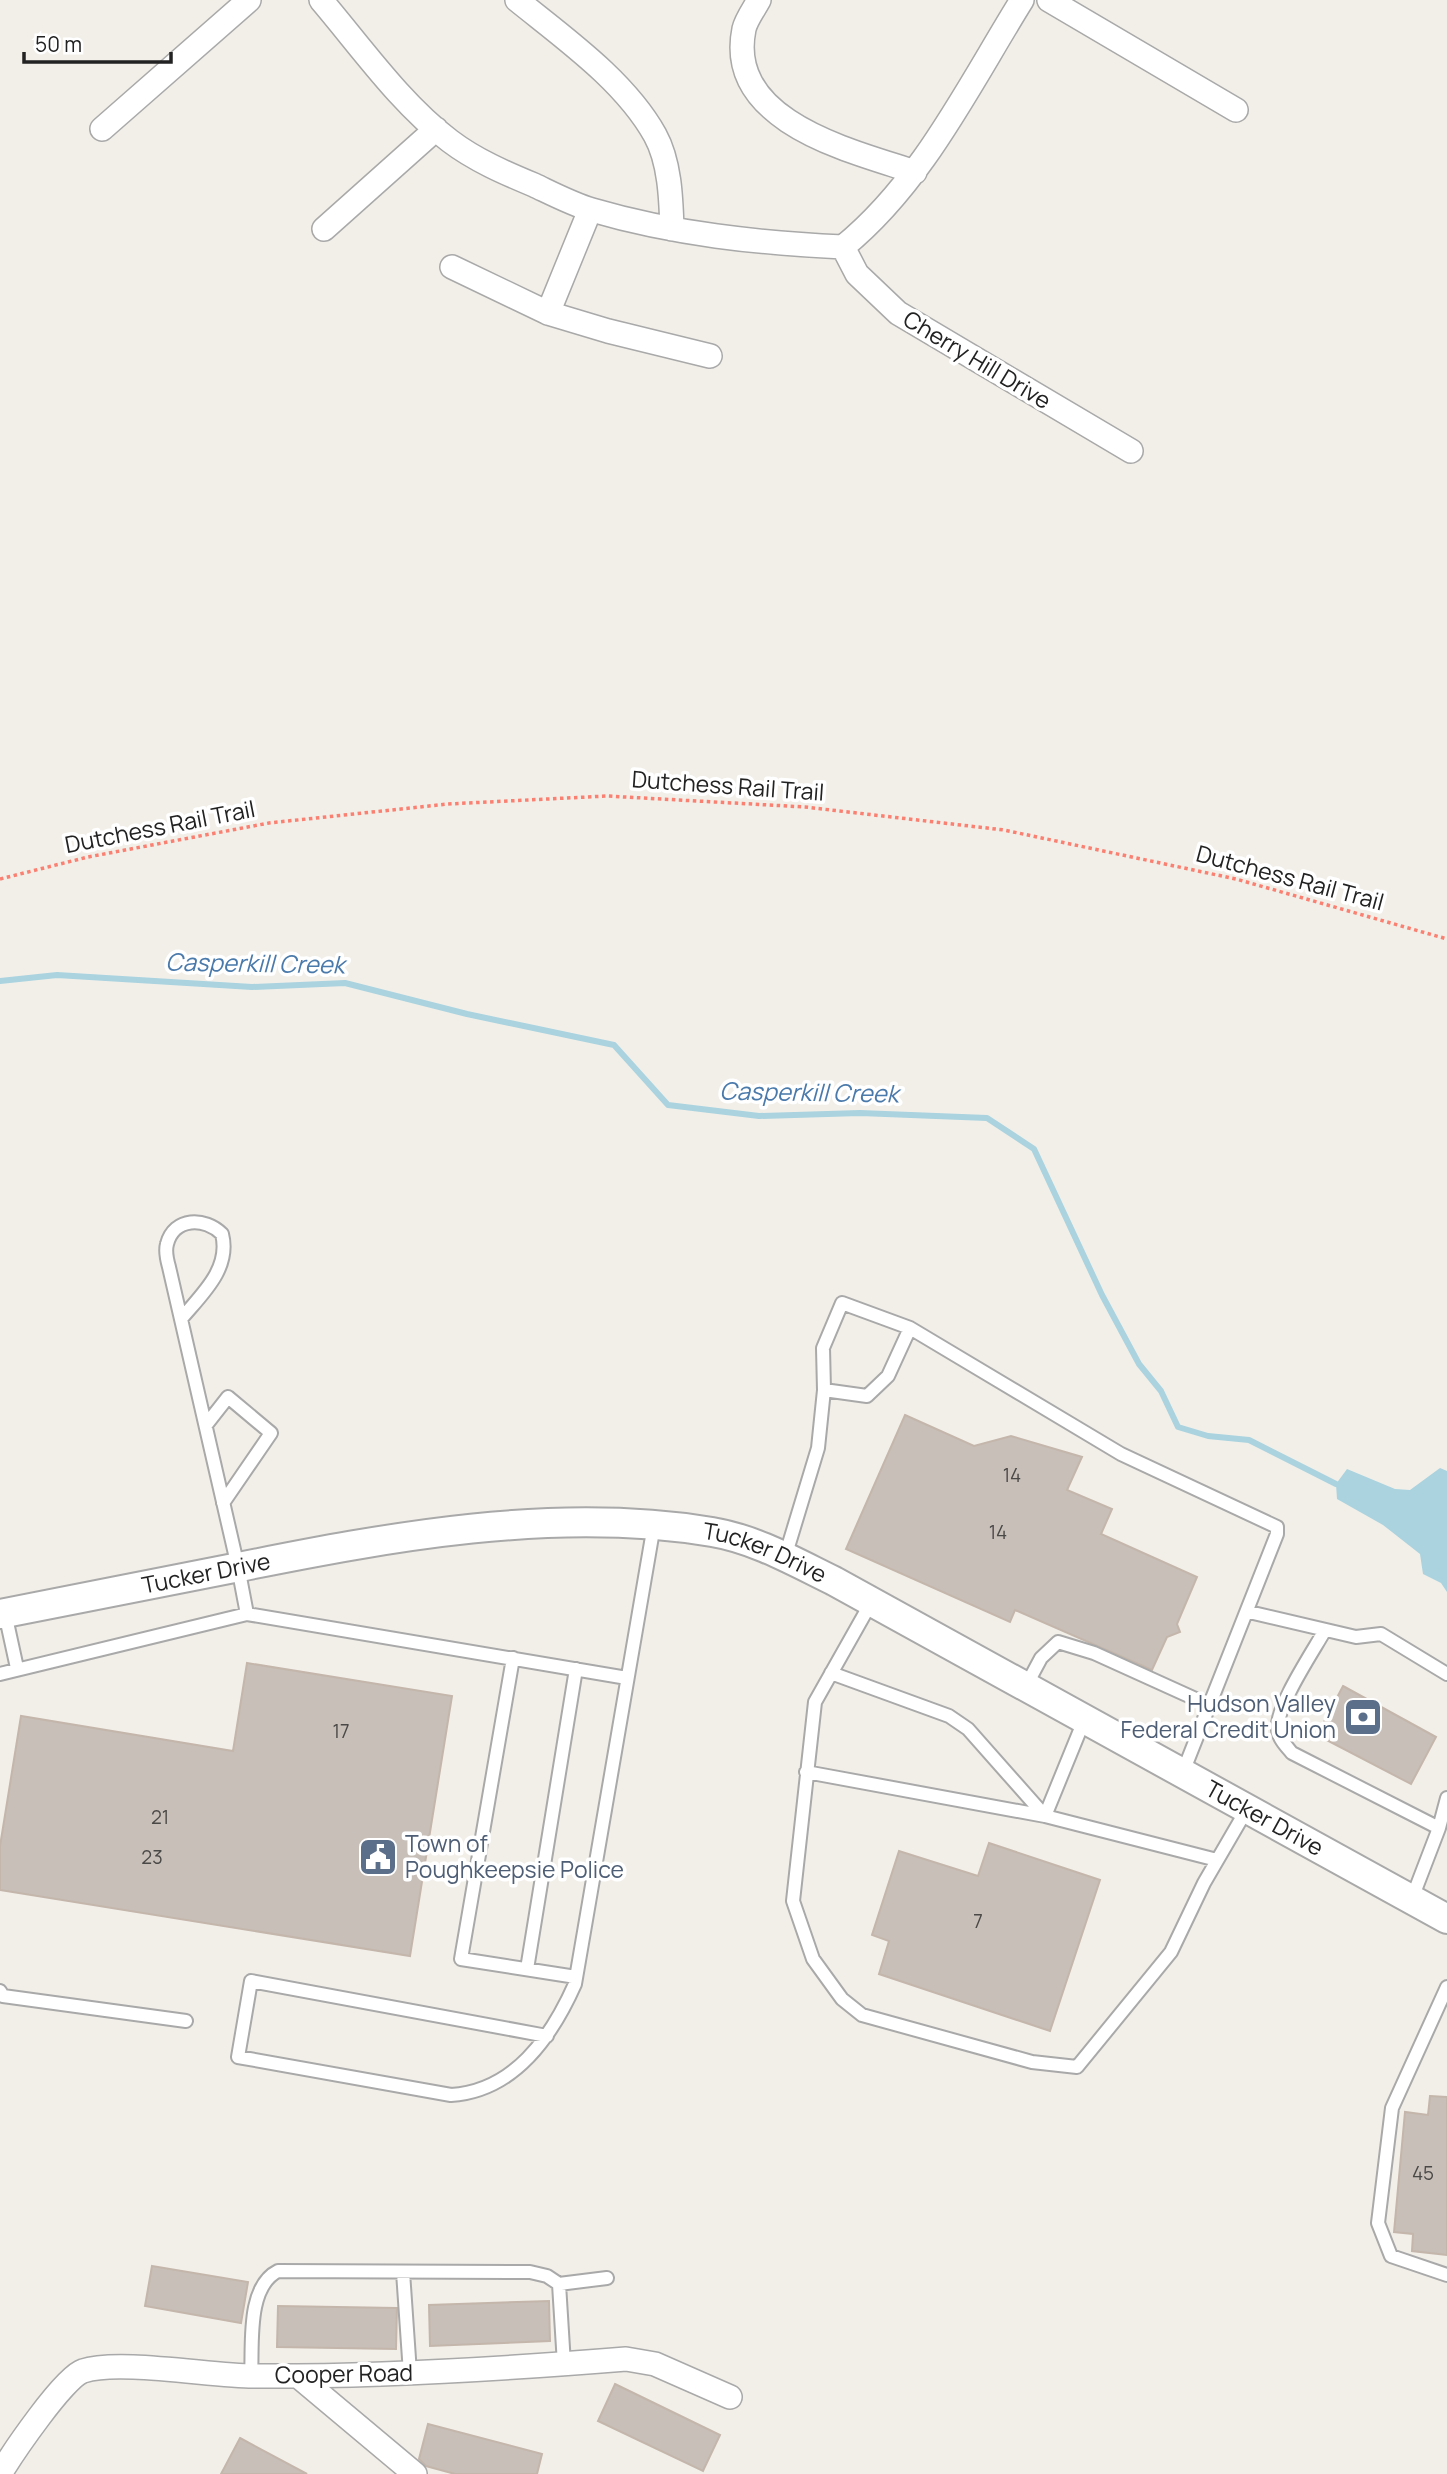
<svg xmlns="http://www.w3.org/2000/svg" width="1447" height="2474" viewBox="0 0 1447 2474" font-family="Manrope,sans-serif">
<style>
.water{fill:#aad3df}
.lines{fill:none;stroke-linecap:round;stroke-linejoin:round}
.stream{stroke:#aad3df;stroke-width:6}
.building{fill:#c7bfb8;stroke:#c4b6ab;stroke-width:2}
.service-casing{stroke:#a9a9a9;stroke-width:16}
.minor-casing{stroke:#a9a9a9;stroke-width:26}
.tertiary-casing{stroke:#a9a9a9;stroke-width:32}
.path{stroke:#fa8072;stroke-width:3.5;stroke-dasharray:3.5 3.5;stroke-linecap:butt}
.service{stroke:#fff;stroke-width:12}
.minor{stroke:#fff;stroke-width:23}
.tertiary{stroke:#fff;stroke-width:28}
.labels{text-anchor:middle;stroke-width:7;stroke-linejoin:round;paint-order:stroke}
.number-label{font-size:19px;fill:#4b4948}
.street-label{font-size:23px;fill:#222;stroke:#fff}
.service-label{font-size:23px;fill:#4e5e75;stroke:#fff;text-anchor:end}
.water-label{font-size:24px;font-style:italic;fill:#4a7aab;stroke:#fff}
</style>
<rect width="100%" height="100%" fill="#f2efe9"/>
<path class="water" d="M 1440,1468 L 1447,1471 L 1447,1592 L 1441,1583 L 1423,1574 L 1420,1554 L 1383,1525 L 1337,1499 L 1336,1484 L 1347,1469 L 1395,1489 L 1410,1490 Z"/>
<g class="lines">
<path class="stream" d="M 0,981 L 57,975 L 252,987 L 345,983 L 467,1014 L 614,1045 L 668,1105 L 759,1116 L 860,1113 L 987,1118 L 1034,1149 L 1102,1295 L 1139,1364 L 1161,1391 L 1178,1427 L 1208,1436 L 1249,1440 L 1336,1484"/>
</g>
<path class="building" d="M 905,1415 L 974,1446 L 1011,1436 L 1082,1457 L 1067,1490 L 1112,1509 L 1101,1534 L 1197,1577 L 1177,1624 L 1180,1632 L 1167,1637 L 1152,1670 L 1015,1610 L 1010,1622 L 846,1549 Z
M 247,1663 L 452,1696 L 410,1956 L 0,1890 L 0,1846 L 21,1716 L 233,1751 Z
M 1343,1686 L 1436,1737 L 1411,1784 L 1317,1735 Z
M 989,1843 L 1100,1880 L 1050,2031 L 879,1974 L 889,1941 L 872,1935 L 899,1851 L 978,1876 Z
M 1430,2096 L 1447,2097 L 1447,2255 L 1412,2251 L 1413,2234 L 1394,2232 L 1405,2112 L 1428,2115 Z
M 152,2266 L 248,2282 L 241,2323 L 145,2306 Z
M 549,2301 L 550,2341 L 430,2346 L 429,2305 Z
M 278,2306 L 397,2308 L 396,2349 L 277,2347 Z
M 615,2384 L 720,2435 L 703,2471 L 598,2421 Z
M 428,2424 L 542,2454 L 537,2474 L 455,2474 L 426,2466 L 419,2459 Z
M 240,2438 L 307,2474 L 221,2474 Z"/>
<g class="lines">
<defs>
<path id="service" d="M 181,1319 C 201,1295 231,1269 222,1234 C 205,1217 174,1217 167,1244 C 165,1251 167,1260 169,1267 L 238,1567 L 247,1614
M 824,1390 L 867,1396 L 888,1376 L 910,1328
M 206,1425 L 228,1397 L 271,1433 L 223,1503
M 785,1557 L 818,1448 L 824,1390 L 823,1348 L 842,1303 L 910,1328 L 1121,1454 L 1277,1527 L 1277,1534 L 1183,1772
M 872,1601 L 815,1702 L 793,1901 L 813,1959 L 842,1999 L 862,2015 L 1032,2062 L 1077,2067 L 1171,1952 L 1204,1883 L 1247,1809
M 1249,1612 L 1356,1637 L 1381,1634 L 1447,1674
M 5,1613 L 17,1668
M 1325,1630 C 1314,1650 1274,1709 1278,1730 C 1279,1739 1286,1746 1292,1753 L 1439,1828 L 1411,1901
M 513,1658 L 461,1959 L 576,1977
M 831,1673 L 949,1716 L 968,1729 L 1045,1816 L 1085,1718
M 0,1674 L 247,1614 L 627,1678
M 1026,1686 L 1041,1658 L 1058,1642 L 1094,1653 L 1211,1706
M 806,1772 L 1045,1816 L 1217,1860
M 1439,1828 L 1447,1798
M 527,1969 L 576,1669
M 1447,1987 L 1392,2108 L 1378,2223 L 1391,2256 L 1447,2275
M 0,1991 L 3,1996 L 186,2021
M 547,2036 L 251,1981 L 238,2057 L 451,2095 C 514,2091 551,2038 575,1984 L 654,1525
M 403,2272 L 410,2373
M 559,2284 L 607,2278
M 251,2376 C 253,2346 246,2287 278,2271 L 530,2272 L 547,2276 L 559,2284 L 564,2364"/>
<path id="minor" d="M 321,0 C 361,47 400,103 450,141 C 475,160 505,173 534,185 C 553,194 572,204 592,210 C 674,234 758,243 843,247 C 922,183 969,85 1022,0
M 517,0 C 564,38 625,81 655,135 C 670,162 671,199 672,229
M 759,0 C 754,9 746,20 744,29 C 725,122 852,151 915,172
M 1049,0 L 1236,110
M 102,129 L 249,0
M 324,229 L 436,129
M 843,247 L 857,274 L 898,313 L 1131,451
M 452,267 L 548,313 L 608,331 L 710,356
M 548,313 L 590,210
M 298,2376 L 415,2474
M 0,2474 C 12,2454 64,2377 83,2371 C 118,2359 212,2376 253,2376 C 377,2377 502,2369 626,2359 L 655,2364 L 730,2397"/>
<g id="tertiary">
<path id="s1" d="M 0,1614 C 78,1599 156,1583 234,1568 C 388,1537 554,1506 712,1532 C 755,1539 795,1562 834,1581 L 1447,1919"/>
</g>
</defs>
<use href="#service" class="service-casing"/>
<use href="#minor" class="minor-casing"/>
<use href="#tertiary" class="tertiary-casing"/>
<path class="path" d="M 0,879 L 88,857 L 269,823 L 448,804 L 607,796 L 805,807 L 1004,830 L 1236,879 L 1447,939"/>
<use href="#service" class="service"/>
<use href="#minor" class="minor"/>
<use href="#tertiary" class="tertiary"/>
</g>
<defs>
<symbol id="bank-square" viewBox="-11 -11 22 22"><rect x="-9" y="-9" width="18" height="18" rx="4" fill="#5c6f8a" stroke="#fff"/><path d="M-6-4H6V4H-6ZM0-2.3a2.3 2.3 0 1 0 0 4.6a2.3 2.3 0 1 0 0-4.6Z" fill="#fff"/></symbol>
<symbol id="civic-square" viewBox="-11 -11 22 22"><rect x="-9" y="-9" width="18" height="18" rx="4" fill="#5c6f8a" stroke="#fff"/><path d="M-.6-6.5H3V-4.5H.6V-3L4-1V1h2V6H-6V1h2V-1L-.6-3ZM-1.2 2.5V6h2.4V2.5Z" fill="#fff"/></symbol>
</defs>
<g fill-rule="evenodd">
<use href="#bank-square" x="1341" y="1695" width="44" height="44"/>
<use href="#civic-square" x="356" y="1835" width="44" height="44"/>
</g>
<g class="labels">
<g class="number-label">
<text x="1012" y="1482">14</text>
<text x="998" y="1539">14</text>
<text x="341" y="1738">17</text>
<text x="160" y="1824">21</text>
<text x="152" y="1864">23</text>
<text x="978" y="1928">7</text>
<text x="1423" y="2180">45</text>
</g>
<g class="street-label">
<text transform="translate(977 360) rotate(31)" y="8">Cherry Hill Drive</text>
<text transform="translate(728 786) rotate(4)" y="8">Dutchess Rail Trail</text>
<text transform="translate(160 827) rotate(-11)" y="8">Dutchess Rail Trail</text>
<text transform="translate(1290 878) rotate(15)" y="8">Dutchess Rail Trail</text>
<text dy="8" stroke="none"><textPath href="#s1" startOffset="777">Tucker Drive</textPath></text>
<text dy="8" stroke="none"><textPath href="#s1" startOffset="210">Tucker Drive</textPath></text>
<text dy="8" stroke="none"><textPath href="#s1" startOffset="1344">Tucker Drive</textPath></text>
<text transform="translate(344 2374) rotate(-1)" y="8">Cooper Road</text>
</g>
<g class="service-label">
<text x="1336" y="1712">Hudson Valley<tspan x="1336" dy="26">Federal Credit Union</tspan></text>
<text x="405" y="1852" text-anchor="start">Town of<tspan x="405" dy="26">Poughkeepsie Police</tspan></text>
</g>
<g class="water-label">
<text transform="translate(255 964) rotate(1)" y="8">Casperkill Creek</text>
<text transform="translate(809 1093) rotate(1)" y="8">Casperkill Creek</text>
</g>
</g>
<path d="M24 52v10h147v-10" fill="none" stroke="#222222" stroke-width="3.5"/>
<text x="35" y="52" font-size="21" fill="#222222" stroke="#ffffff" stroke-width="5" paint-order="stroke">50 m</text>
</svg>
